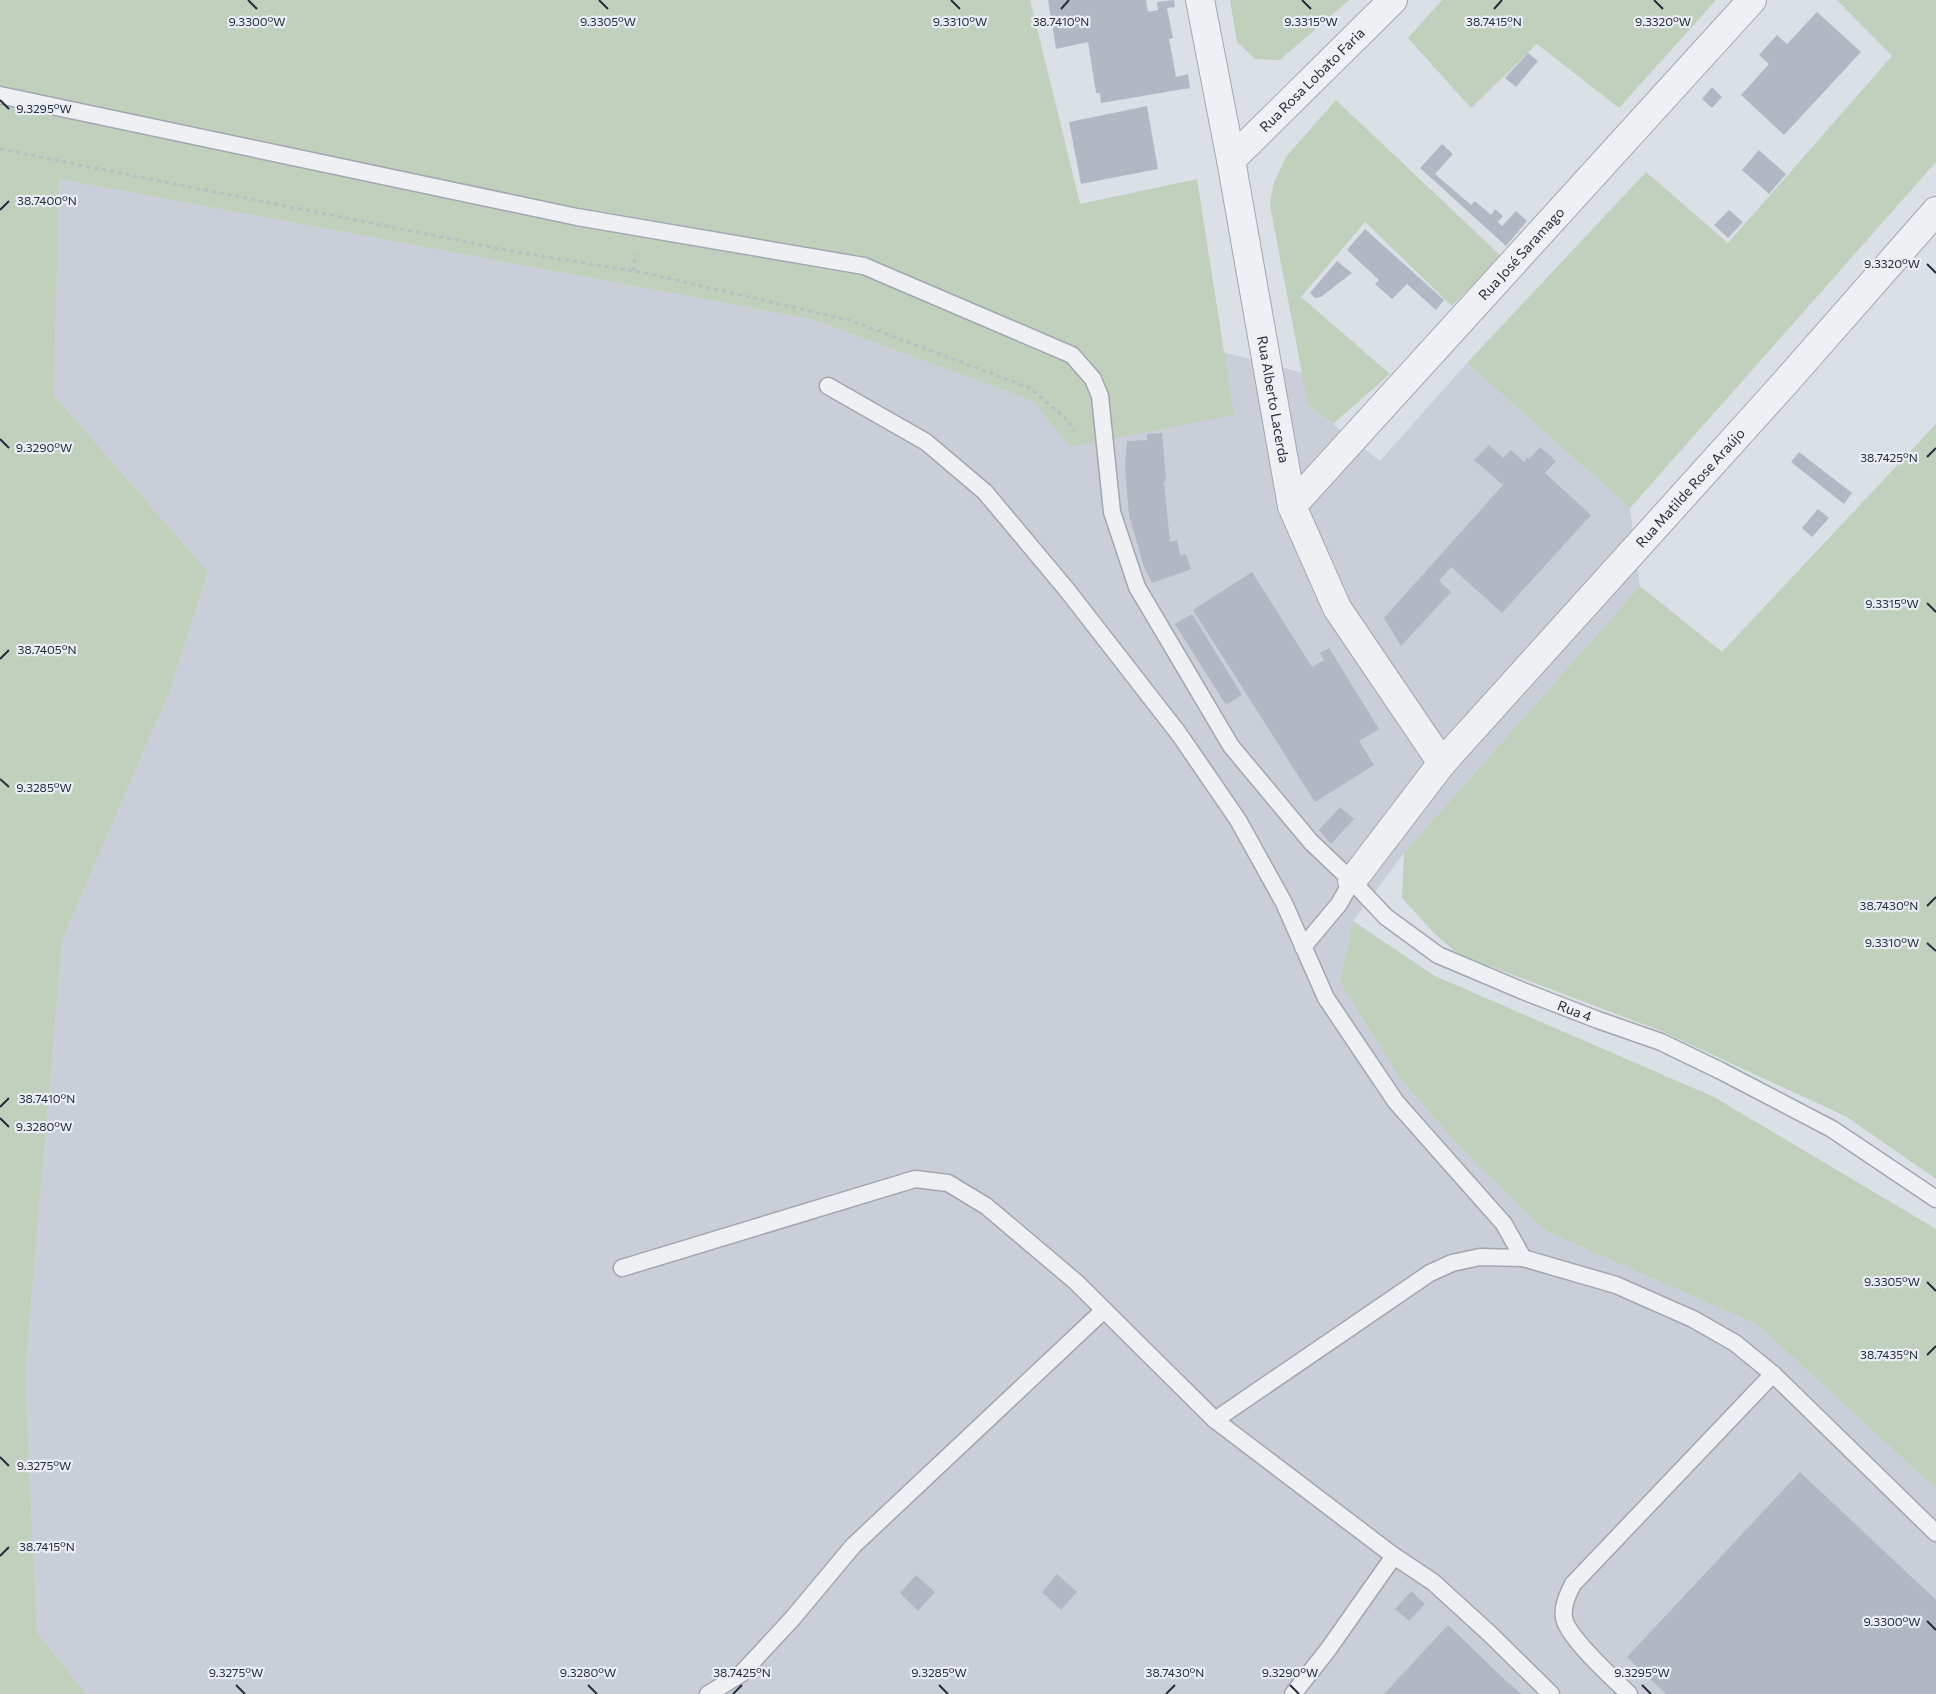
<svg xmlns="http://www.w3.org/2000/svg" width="1936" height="1694" viewBox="0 0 1936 1694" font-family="Commissioner,sans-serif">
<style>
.built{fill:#c9ced8}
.green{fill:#c0d0bc}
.building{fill:#b2b8c3}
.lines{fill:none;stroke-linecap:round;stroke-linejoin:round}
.lane-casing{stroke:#a1a6b0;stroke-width:19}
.street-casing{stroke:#a1a6b0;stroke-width:30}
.path{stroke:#babdc4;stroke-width:3;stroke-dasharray:4 4;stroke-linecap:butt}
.lane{stroke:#eef0f4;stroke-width:16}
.street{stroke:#eef0f4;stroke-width:28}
.ticks{fill:none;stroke:#252c3c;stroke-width:2}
.labels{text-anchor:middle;stroke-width:4.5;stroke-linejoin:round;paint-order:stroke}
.street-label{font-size:14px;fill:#252c3c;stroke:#eaeef4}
.ticks-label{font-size:12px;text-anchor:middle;fill:#252c3c;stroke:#eaeef4;stroke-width:4.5;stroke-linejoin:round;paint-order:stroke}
</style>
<rect width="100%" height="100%" fill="#dbdfe6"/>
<path class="built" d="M 850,0 L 1030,0 L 1109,322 L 1303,373 L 1308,405 L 1380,461 L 1467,363 L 1630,508 L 1640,586 L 1404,853 L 1353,921 L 1340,982 L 1401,1080 L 1461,1148 L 1548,1232 L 1758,1325 L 1936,1489 L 1936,1694 L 86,1694 L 37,1632 L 25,1375 L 62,941 L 170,690 L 208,572 L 54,395 L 59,179 L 811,319 L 1033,401 Z"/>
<path class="green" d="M 0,0 L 1030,0 L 1080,204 L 1197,179 L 1234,415 L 1070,447 L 1033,401 L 811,319 L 59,179 L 54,395 L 208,572 L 170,690 L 62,941 L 25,1375 L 37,1632 L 86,1694 L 0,1694 Z
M 1230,0 L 1349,0 L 1280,60 L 1255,59 L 1237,42 Z
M 1442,0 L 1716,0 L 1619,108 L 1537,44 L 1471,108 L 1408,38 Z
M 1837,0 L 1936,0 L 1936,162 L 1630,508 L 1467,363 L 1646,172 L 1728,243 L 1892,56 Z
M 1336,100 L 1501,256 L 1452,306 L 1365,222 L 1301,297 L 1390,374 L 1333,424 L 1308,405 L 1270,205 L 1273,185 L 1286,157 Z
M 1936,424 L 1936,1179 L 1847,1117 L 1661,1031 L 1458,954 L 1435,934 L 1402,898 L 1404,853 L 1640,586 L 1722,652 Z
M 1353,921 L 1435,976 L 1714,1097 L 1936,1229 L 1936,1489 L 1758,1325 L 1548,1232 L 1535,1221 L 1461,1148 L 1401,1080 L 1340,982 Z"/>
<path class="building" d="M 1048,0 L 1146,0 L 1148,12 L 1158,10 L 1157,2 L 1174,0 L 1175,7 L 1167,8 L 1173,38 L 1169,39 L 1176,77 L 1188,74 L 1190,88 L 1101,103 L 1100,93 L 1096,93 L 1088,42 L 1056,49 Z
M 1817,12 L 1861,52 L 1784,135 L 1741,95 L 1769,64 L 1759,55 L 1777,35 L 1787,44 Z
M 1528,53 L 1538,61 L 1516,87 L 1505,78 Z
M 1712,87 L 1722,97 L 1712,108 L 1702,99 Z
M 1147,106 L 1158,169 L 1081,184 L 1069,122 Z
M 1442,144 L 1453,154 L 1435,174 L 1471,205 L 1475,201 L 1491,215 L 1495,209 L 1503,216 L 1498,222 L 1502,226 L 1516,211 L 1527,221 L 1506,246 L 1420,168 Z
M 1759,150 L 1786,174 L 1769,194 L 1742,170 Z
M 1729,210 L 1743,222 L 1728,238 L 1714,225 Z
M 1365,229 L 1444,300 L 1436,310 L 1407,284 L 1392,299 L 1375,284 L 1379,280 L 1347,250 Z
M 1337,261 L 1352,273 L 1321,297 L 1315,298 L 1310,293 Z
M 1162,433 L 1166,479 L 1164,483 L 1170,542 L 1177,540 L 1180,555 L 1186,554 L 1191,569 L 1152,583 L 1144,567 L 1129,515 L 1125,467 L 1127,441 L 1147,440 L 1147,434 Z
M 1489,445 L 1503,458 L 1511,450 L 1524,462 L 1527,457 L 1529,459 L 1540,447 L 1556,461 L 1545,473 L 1591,515 L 1502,613 L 1451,567 L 1439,581 L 1451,592 L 1401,646 L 1384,618 L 1503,485 L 1474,460 Z
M 1799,452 L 1852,493 L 1844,504 L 1791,462 Z
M 1818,509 L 1829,518 L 1812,537 L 1802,528 Z
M 1252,572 L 1312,667 L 1324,660 L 1320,653 L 1329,648 L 1379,729 L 1359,741 L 1374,765 L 1315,802 L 1193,610 Z
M 1192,614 L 1242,695 L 1226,705 L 1175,624 Z
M 1340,807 L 1354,819 L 1331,844 L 1319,830 Z
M 1800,1472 L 1936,1600 L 1936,1694 L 1666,1694 L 1627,1657 Z
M 1057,1574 L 1077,1592 L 1061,1610 L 1042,1592 Z
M 916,1575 L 935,1592 L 918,1611 L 900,1593 Z
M 1411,1591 L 1425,1604 L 1409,1621 L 1395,1609 Z
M 1448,1625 L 1503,1678 L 1521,1694 L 1384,1694 Z"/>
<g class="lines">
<defs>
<g id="lane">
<path id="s1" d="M 0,95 L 577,217 L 864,266 L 1072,355 L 1093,379 L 1100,396 L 1112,512 L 1137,587 L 1231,746 L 1311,842 L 1352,881 L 1386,917 L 1438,955 L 1523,991 L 1598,1020 L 1661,1042 L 1721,1071 L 1832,1129 L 1936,1199"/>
<path d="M 828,386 L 926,442 L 985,492 L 1067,590 L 1179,734 L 1238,820 L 1284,903 L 1326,998 L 1396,1102 L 1504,1224 L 1523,1258"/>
<path d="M 1303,947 L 1339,904 L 1352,881"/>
<path d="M 622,1268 L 915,1179 L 948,1183 L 986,1206 L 1076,1282 L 1215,1420"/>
<path d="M 708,1694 L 741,1674 L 792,1619 L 853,1546 L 1104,1310"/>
<path d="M 1293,1694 L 1327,1651 L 1394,1556"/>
<path d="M 1551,1694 L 1490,1634 L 1433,1582 L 1394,1556 L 1215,1420 L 1430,1273 L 1452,1263 L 1480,1257 L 1523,1258 L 1616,1285 L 1693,1319 L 1735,1343 L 1773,1374 L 1936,1533"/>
<path d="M 1629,1694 C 1614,1679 1567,1637 1564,1618 C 1562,1606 1568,1594 1573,1584 L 1773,1374"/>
</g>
<g id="street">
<path id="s2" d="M 1200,0 L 1231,160 L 1292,506 L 1337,608 L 1442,763"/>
<path id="s3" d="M 1231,160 L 1393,0"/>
<path id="s4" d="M 1292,506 L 1752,0"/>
<path id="s5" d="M 1352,881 L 1442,763 L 1784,384 L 1936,211"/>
</g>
</defs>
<use href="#lane" class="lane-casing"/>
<use href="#street" class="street-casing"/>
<path class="path" d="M 0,149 L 511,251 L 646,273 L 852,321 L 1030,388 L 1065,418 L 1075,431
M 634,271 L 635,254"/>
<use href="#lane" class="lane"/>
<use href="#street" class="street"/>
</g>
<path class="ticks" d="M 248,0 L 257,9M 599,0 L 608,9M 951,0 L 960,9M 1302,0 L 1311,9M 1654,0 L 1663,9M 1061,9 L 1069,0M 1494,9 L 1502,0M 0,100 L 9,109M 0,210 L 9,201M 1927,264 L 1936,273M 0,439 L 9,448M 1927,457 L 1936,448M 1927,603 L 1936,612M 0,659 L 9,650M 0,779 L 9,787M 1927,906 L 1936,897M 1927,943 L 1936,951M 0,1107 L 9,1098M 0,1118 L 9,1127M 1927,1282 L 1936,1291M 1927,1355 L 1936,1346M 0,1457 L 9,1466M 0,1556 L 9,1547M 1927,1621 L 1936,1630M 236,1685 L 245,1694M 588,1685 L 597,1694M 939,1685 L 948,1694M 1290,1685 L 1299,1694M 1642,1685 L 1651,1694M 733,1694 L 742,1685M 1166,1694 L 1175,1685"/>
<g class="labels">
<g class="street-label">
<text dy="5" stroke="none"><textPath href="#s3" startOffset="114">Rua Rosa Lobato Faria</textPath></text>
<text dy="5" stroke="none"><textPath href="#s4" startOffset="341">Rua José Saramago</textPath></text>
<text dy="5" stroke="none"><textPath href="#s2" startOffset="406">Rua Alberto Lacerda</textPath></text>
<text dy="5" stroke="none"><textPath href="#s5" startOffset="519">Rua Matilde Rose Araújo</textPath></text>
<text dy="5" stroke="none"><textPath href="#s1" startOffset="1981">Rua 4</textPath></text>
</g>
</g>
<g class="ticks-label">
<text x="257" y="26">9.3300°W</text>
<text x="608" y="26">9.3305°W</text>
<text x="960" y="26">9.3310°W</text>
<text x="1311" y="26">9.3315°W</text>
<text x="1663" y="26">9.3320°W</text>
<text x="1061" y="26">38.7410°N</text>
<text x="1494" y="26">38.7415°N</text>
<text x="44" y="113">9.3295°W</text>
<text x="47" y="205">38.7400°N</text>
<text x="1892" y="268">9.3320°W</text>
<text x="44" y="452">9.3290°W</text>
<text x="1889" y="462">38.7425°N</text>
<text x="1892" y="608">9.3315°W</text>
<text x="47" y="654">38.7405°N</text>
<text x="44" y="792">9.3285°W</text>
<text x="1889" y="910">38.7430°N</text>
<text x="1892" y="947">9.3310°W</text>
<text x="47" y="1103">38.7410°N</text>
<text x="44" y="1131">9.3280°W</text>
<text x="1892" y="1286">9.3305°W</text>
<text x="1889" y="1359">38.7435°N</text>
<text x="44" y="1470">9.3275°W</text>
<text x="47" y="1551">38.7415°N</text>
<text x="1892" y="1626">9.3300°W</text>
<text x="742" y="1677">38.7425°N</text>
<text x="1175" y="1677">38.7430°N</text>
<text x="236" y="1677">9.3275°W</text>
<text x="588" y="1677">9.3280°W</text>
<text x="939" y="1677">9.3285°W</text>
<text x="1290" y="1677">9.3290°W</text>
<text x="1642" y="1677">9.3295°W</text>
</g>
</svg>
